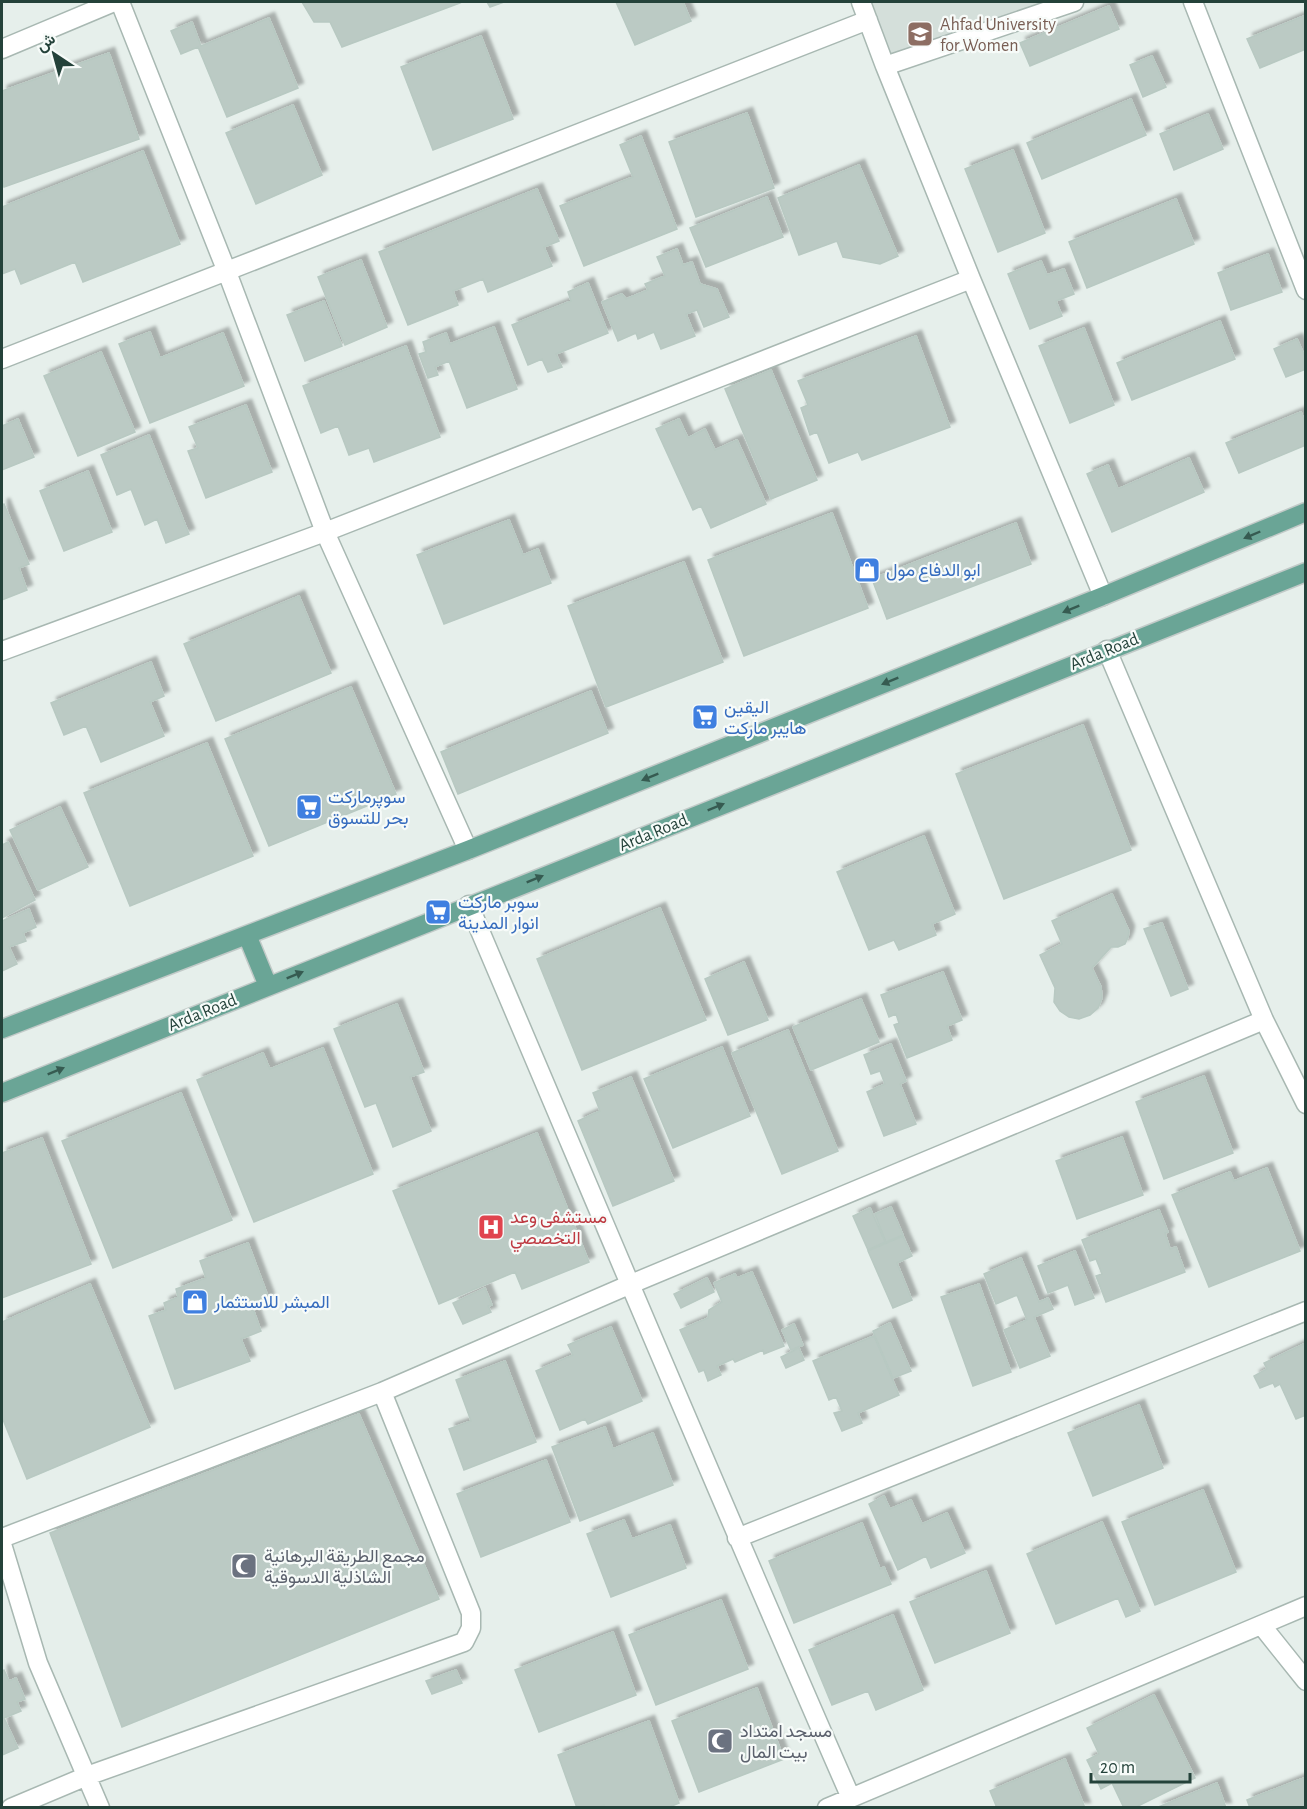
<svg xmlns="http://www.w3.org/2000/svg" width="1307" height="1809" viewBox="0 0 1307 1809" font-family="'Alegreya Sans',Vazirmatn,sans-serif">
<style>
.built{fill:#d4dfda}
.building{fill:#bbcac4;stroke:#b8c9c2;stroke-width:1.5;filter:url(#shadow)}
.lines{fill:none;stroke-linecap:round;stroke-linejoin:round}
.minor-casing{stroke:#a8b8b2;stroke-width:21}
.primary-casing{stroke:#c2cac8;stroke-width:21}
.minor{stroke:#fff;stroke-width:18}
.primary{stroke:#6aa596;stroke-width:18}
.oneway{fill:#365b51}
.labels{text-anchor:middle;stroke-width:4.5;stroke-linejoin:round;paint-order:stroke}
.education-label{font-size:18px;fill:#785e54;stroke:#f7fbf9;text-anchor:start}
.shop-label{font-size:18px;fill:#366cbe;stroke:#f7fbf9;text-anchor:start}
.street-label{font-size:18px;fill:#24423a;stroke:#f7fbf9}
.health-label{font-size:18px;fill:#be3a42;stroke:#f7fbf9;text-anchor:start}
.worship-label{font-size:18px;fill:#5b616d;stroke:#f7fbf9;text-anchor:start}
</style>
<defs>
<filter id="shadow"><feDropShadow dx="5.5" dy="-5.5" stdDeviation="1.5" flood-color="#0004"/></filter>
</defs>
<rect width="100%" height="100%" fill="#e6efeb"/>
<path class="built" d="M 859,2 L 1051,2 L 885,66 Z"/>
<path class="building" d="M 302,2 L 459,2 L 460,3 L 342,47 L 330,22 L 314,22 Z
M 487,2 L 504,2 L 490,7 Z
M 616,2 L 683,2 L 691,21 L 635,45 Z
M 1109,6 L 1119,29 L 1030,66 L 1020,43 Z
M 1306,15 L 1306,49 L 1260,68 L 1247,39 Z
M 269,18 L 298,88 L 227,117 L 198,47 L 181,54 L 171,31 L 192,22 L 201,46 Z
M 481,36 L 513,119 L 433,150 L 401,67 Z
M 109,53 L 139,139 L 4,187 L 2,180 L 2,91 Z
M 1152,56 L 1166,87 L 1143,97 L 1130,65 Z
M 1131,99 L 1146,135 L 1042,179 L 1027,143 Z
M 293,105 L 322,175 L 256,204 L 226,133 Z
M 747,113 L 774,188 L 696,217 L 669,142 Z
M 1208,114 L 1223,149 L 1174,170 L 1160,134 Z
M 641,136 L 677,229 L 584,266 L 560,206 L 633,177 L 620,145 Z
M 1013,150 L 1045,233 L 998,252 L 965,169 Z
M 143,151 L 180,244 L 83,282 L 75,262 L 21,284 L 15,269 L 2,274 L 2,207 Z
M 859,165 L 898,256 L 880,264 L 843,257 L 837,241 L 799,255 L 778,198 Z
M 537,189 L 559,241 L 544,247 L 552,266 L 488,292 L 483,279 L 453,291 L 458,305 L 408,325 L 379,252 Z
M 767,197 L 783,237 L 706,267 L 690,228 Z
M 1176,199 L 1194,244 L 1087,288 L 1069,242 Z
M 677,249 L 683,265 L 692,262 L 700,284 L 717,289 L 729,317 L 704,327 L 697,310 L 686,314 L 695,336 L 661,349 L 654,332 L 638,339 L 636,333 L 618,341 L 602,302 L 622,294 L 626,299 L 648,290 L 645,284 L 665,276 L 657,257 Z
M 1268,254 L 1282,292 L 1231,310 L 1218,273 Z
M 361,260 L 387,327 L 345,345 L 318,277 Z
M 1041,261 L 1047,275 L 1064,269 L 1074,294 L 1056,301 L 1062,316 L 1030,329 L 1008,274 Z
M 588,283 L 608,333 L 556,354 L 562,367 L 548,372 L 542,359 L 528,365 L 512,325 L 571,301 L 568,292 Z
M 324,301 L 342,346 L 305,361 L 287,315 Z
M 1220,321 L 1235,359 L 1132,400 L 1117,363 Z
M 494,327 L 517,389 L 467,408 L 449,361 L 435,367 L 438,375 L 428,378 L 419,354 L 426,352 L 423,342 L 446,333 L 450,344 Z
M 1084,328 L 1114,405 L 1070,423 L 1039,346 Z
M 150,332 L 160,358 L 223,333 L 244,386 L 150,423 L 119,344 Z
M 916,336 L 950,427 L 862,460 L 858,452 L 829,463 L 817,432 L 810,435 L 801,408 L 808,405 L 798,381 Z
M 1297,339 L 1306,359 L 1306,369 L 1286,377 L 1274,349 Z
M 406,346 L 440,437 L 374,462 L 369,448 L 349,455 L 338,426 L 321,433 L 303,386 Z
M 101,352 L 135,432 L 78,456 L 44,376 Z
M 771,370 L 817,480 L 771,499 L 725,389 Z
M 246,405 L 272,472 L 206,498 L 188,451 L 198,448 L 189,427 Z
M 1301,412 L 1306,424 L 1306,445 L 1239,473 L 1226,443 Z
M 18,419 L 34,457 L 2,470 L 2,426 Z
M 679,419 L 688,438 L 705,429 L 715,450 L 737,440 L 766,504 L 711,528 L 701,506 L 693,510 L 656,429 Z
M 149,435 L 189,534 L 166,543 L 157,519 L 145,525 L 131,489 L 117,495 L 101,455 Z
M 1189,458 L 1204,492 L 1112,532 L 1087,474 L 1108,465 L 1118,489 Z
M 88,471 L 112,532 L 64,551 L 40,491 Z
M 4,504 L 29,564 L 19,568 L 27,590 L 2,600 L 2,505 Z
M 832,513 L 868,608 L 744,656 L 708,560 Z
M 509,520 L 523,555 L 538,549 L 551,583 L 444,624 L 417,555 Z
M 1016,523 L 1031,564 L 887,619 L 872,579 Z
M 684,562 L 723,662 L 606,707 L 568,606 Z
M 299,596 L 331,673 L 216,721 L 184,644 Z
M 151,662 L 164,696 L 150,702 L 164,736 L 101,762 L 86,726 L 64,735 L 51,703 Z
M 351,687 L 396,794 L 269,846 L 225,739 Z
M 591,691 L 608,733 L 458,794 L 441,752 Z
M 1083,725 L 1131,850 L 1004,899 L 956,774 Z
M 207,743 L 253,856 L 130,906 L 84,793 Z
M 60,807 L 88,867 L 38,890 L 10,830 Z
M 924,836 L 955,914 L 932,924 L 936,935 L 899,950 L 894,940 L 869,950 L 837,872 Z
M 8,842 L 35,900 L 2,918 L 2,845 Z
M 1112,894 L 1129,931 L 1128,937 L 1125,944 L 1118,947 L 1111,947 L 1092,968 L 1101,987 L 1102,998 L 1098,1008 L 1090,1015 L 1079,1019 L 1069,1017 L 1060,1011 L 1054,1002 L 1055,988 L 1040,955 L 1062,944 L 1052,921 Z
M 660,908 L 706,1020 L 582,1070 L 537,959 Z
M 29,909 L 36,927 L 23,933 L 26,941 L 9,947 L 17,964 L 2,971 L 2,921 Z
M 1162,923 L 1188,989 L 1171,996 L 1144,929 Z
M 744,962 L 768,1020 L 728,1035 L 705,979 Z
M 943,972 L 962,1020 L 947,1026 L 952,1040 L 907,1058 L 894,1025 L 899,1023 L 896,1014 L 889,1017 L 881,995 Z
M 861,999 L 879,1042 L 811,1070 L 793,1027 Z
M 397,1004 L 424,1072 L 410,1077 L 431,1131 L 393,1147 L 376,1103 L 365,1107 L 334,1029 Z
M 788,1030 L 838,1151 L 782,1174 L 732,1053 Z
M 891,1044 L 906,1081 L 900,1084 L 916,1124 L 884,1136 L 867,1092 L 885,1084 L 880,1071 L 871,1074 L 864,1055 Z
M 722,1047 L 750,1116 L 673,1148 L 644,1079 Z
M 323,1048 L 373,1174 L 254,1222 L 197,1080 L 263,1053 L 270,1069 Z
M 1204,1076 L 1233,1153 L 1164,1179 L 1136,1102 Z
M 631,1077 L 674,1181 L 613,1206 L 578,1121 L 600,1111 L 593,1093 Z
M 181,1093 L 232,1220 L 113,1268 L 62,1141 Z
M 537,1133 L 589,1262 L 522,1289 L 515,1272 L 439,1304 L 393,1191 Z
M 1122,1137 L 1143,1195 L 1077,1219 L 1056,1161 Z
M 42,1138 L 91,1264 L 2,1298 L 2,1153 Z
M 1267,1168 L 1300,1251 L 1209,1287 L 1172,1195 L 1230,1172 L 1234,1181 Z
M 891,1207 L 903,1235 L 886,1242 L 875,1214 Z
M 870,1208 L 885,1242 L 868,1250 L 853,1216 Z
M 1159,1210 L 1168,1232 L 1165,1233 L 1170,1249 L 1176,1247 L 1185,1272 L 1106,1302 L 1096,1276 L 1102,1274 L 1096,1259 L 1090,1261 L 1082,1240 Z
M 903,1236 L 912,1256 L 897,1263 L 912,1300 L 893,1308 L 868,1251 Z
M 248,1243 L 269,1299 L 252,1306 L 261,1331 L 241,1339 L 250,1361 L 175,1389 L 149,1316 L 166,1310 L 164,1303 L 178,1297 L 176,1289 L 206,1278 L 200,1261 Z
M 1075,1251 L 1094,1298 L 1075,1305 L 1068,1285 L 1048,1293 L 1038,1266 Z
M 1021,1258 L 1039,1302 L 1048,1298 L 1053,1309 L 1034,1317 L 1050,1356 L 1020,1368 L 1004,1330 L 1027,1320 L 1017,1295 L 996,1304 L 984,1274 Z
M 752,1272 L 784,1346 L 764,1354 L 763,1350 L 735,1362 L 733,1359 L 717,1366 L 721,1375 L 708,1381 L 704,1370 L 699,1372 L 680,1330 L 708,1318 L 709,1310 L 722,1302 L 714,1283 L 735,1274 L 737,1278 Z
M 707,1278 L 714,1292 L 681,1308 L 674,1294 Z
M 90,1284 L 150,1427 L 27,1479 L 2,1417 L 2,1322 Z
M 979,1284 L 1011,1372 L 973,1386 L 941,1297 Z
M 485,1288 L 492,1305 L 488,1306 L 491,1312 L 463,1324 L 453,1303 Z
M 890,1323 L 911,1371 L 893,1378 L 873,1331 Z
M 794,1324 L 803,1345 L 791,1350 L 782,1330 Z
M 611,1327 L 642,1401 L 588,1424 L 585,1419 L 560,1430 L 536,1371 L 573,1355 L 568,1345 Z
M 874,1336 L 899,1395 L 858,1413 L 862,1423 L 842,1431 L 834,1413 L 842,1411 L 836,1397 L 829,1400 L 813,1361 Z
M 1306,1343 L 1306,1415 L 1296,1419 L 1280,1384 L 1275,1387 L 1273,1383 L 1260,1388 L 1254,1376 L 1267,1369 L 1264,1363 Z
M 799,1348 L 804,1360 L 786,1368 L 781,1357 Z
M 505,1361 L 536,1442 L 464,1470 L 449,1429 L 471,1421 L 456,1380 Z
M 1139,1405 L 1163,1468 L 1093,1496 L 1068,1433 Z
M 359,1414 L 439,1599 L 122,1727 L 50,1533 Z
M 605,1427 L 613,1449 L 653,1433 L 673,1485 L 580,1521 L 552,1447 Z
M 546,1460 L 570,1522 L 481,1557 L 457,1494 Z
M 1203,1490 L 1236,1572 L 1155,1605 L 1122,1522 Z
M 884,1496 L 890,1509 L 911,1500 L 922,1524 L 947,1513 L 965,1553 L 931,1568 L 926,1556 L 898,1570 L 869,1504 Z
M 624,1520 L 632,1539 L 670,1525 L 686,1568 L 611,1597 L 587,1534 Z
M 1102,1522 L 1140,1611 L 1126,1617 L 1118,1598 L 1056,1624 L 1027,1554 Z
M 862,1523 L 880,1569 L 884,1567 L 891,1584 L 794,1623 L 769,1561 Z
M 986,1571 L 1010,1633 L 935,1663 L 910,1602 Z
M 721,1600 L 748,1669 L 656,1705 L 629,1635 Z
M 893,1615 L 923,1690 L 876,1710 L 868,1691 L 832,1705 L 809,1650 Z
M 613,1632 L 636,1695 L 539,1732 L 515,1670 Z
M 4,1670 L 9,1681 L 16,1678 L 25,1699 L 17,1702 L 21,1711 L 4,1718 L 18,1748 L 2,1755 L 2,1671 Z
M 456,1670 L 462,1683 L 432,1694 L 426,1681 Z
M 757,1688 L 784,1759 L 699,1792 L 672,1721 Z
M 1154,1695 L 1195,1778 L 1134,1808 L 1124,1808 L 1112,1783 L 1101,1789 L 1087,1760 L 1099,1754 L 1087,1728 Z
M 649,1721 L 679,1803 L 667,1808 L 605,1808 L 604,1805 L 596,1808 L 577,1808 L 558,1755 Z
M 1065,1759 L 1085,1808 L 997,1808 L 990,1791 Z
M 1306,1777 L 1306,1808 L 1250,1808 L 1247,1800 Z
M 1217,1783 L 1226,1808 L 1156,1808 Z"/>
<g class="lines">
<defs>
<path id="minor" d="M 120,2 L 227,272 L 325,532 L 468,850
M 861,2 L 885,66 L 971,279 L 1103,596
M 1193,2 L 1306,290
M 2,49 L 114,2
M 885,66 L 1074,2
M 2,359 L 868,20
M 1107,650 L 1264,1020 L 1306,1104
M 2,651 L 325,532 L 971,279
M 469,905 C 596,1203 721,1502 851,1798
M 2,1538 L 382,1392 L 631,1284 L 1264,1020
M 737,1538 L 1306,1311
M 2,1544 L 38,1663 L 100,1808
M 1262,1626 L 1306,1681
M 11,1808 L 87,1776 L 464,1642 L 471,1628 L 471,1613 L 382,1392
M 827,1808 L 1306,1606"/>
<path id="primary" d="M 247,935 L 268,986
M 2,1029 L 468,850 L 1103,596 L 1306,512
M 2,1093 L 1306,572"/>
</defs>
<use href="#minor" class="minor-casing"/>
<use href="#primary" class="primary-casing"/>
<use href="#minor" class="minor"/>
<use href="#primary" class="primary"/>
</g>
<defs><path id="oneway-solid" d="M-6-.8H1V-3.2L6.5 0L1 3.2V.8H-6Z" transform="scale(1.5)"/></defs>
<g class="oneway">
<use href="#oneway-solid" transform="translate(1252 535) rotate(157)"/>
<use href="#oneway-solid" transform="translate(1071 609) rotate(158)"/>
<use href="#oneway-solid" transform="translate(890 681) rotate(158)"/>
<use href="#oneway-solid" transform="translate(650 777) rotate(158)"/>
<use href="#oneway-solid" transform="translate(716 807) rotate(-22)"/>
<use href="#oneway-solid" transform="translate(535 879) rotate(-22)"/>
<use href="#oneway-solid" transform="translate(295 975) rotate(-22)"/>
<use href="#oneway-solid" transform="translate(56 1071) rotate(-22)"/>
</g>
<defs>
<symbol id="university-square" viewBox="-11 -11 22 22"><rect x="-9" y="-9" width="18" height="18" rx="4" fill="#8d6e63" stroke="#f7fbf9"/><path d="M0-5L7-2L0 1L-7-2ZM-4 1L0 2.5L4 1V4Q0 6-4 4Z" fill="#fff"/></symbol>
<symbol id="shop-square" viewBox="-11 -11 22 22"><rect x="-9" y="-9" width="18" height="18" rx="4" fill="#3f7fe0" stroke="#f7fbf9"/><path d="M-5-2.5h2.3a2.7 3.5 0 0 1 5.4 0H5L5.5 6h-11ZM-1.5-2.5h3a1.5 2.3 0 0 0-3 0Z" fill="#fff"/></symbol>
<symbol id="supermarket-square" viewBox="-11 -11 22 22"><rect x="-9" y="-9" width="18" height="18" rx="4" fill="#3f7fe0" stroke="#f7fbf9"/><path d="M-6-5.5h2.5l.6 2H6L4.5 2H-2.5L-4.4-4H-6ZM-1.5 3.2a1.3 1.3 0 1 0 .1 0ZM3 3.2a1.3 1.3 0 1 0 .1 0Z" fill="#fff"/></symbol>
<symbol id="hospital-square" viewBox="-11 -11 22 22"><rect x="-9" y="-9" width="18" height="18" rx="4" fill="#e0444e" stroke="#f7fbf9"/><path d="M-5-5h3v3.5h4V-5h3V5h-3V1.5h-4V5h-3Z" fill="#fff"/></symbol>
<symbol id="mosque-square" viewBox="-11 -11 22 22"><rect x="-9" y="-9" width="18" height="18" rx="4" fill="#6b7280" stroke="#f7fbf9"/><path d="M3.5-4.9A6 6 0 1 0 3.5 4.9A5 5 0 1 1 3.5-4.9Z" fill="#fff"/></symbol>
</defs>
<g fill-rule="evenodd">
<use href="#university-square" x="905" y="19" width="30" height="30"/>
<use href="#shop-square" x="852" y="555" width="30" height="30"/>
<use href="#supermarket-square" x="690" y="702" width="30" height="30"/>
<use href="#supermarket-square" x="294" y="792" width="30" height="30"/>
<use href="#supermarket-square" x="423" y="897" width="30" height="30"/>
<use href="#hospital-square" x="476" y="1212" width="30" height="30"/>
<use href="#shop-square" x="180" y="1287" width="30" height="30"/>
<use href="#mosque-square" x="229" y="1551" width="30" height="30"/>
<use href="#mosque-square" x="705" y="1726" width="30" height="30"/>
</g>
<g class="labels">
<g class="education-label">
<text x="940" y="30">Ahfad University<tspan x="940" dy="21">for Women</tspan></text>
</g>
<g class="shop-label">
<text x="886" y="576">ابو الدفاع مول</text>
<text x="724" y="713">اليقين<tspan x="724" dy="21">هايبر ماركت</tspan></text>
<text x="328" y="803">سوپرمارکت<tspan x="328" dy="21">بحر للتسوق</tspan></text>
<text x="458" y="908">سوبر ماركت<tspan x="458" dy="21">انوار المدينة</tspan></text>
<text x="214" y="1308">المبشر للاستثمار</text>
</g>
<g class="street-label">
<text transform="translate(1104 651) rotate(-22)" y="6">Arda Road</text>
<text transform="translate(653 832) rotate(-22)" y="6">Arda Road</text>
<text transform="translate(202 1012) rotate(-22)" y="6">Arda Road</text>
</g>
<g class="health-label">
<text x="510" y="1223">مستشفى وعد<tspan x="510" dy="21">التخصصي</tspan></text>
</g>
<g class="worship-label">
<text x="264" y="1562">مجمع الطريقة البرهانية<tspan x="264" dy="21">الشاذلية الدسوقية</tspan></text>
<text x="740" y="1737">مسجد امتداد<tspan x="740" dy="21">بيت المال</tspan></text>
</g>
</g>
<rect width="1307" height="1809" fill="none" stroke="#24423a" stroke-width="6"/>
<g transform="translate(54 54) rotate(324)" stroke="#f7fbf9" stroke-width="4.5" paint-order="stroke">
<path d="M0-4.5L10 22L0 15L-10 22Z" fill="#24423a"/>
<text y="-9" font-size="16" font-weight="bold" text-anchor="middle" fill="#24423a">ش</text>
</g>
<path d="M1091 1773v9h99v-9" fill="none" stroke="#24423a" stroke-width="3"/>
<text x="1100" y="1773" font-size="18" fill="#24423a" stroke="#f7fbf9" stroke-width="4.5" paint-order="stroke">20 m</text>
</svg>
